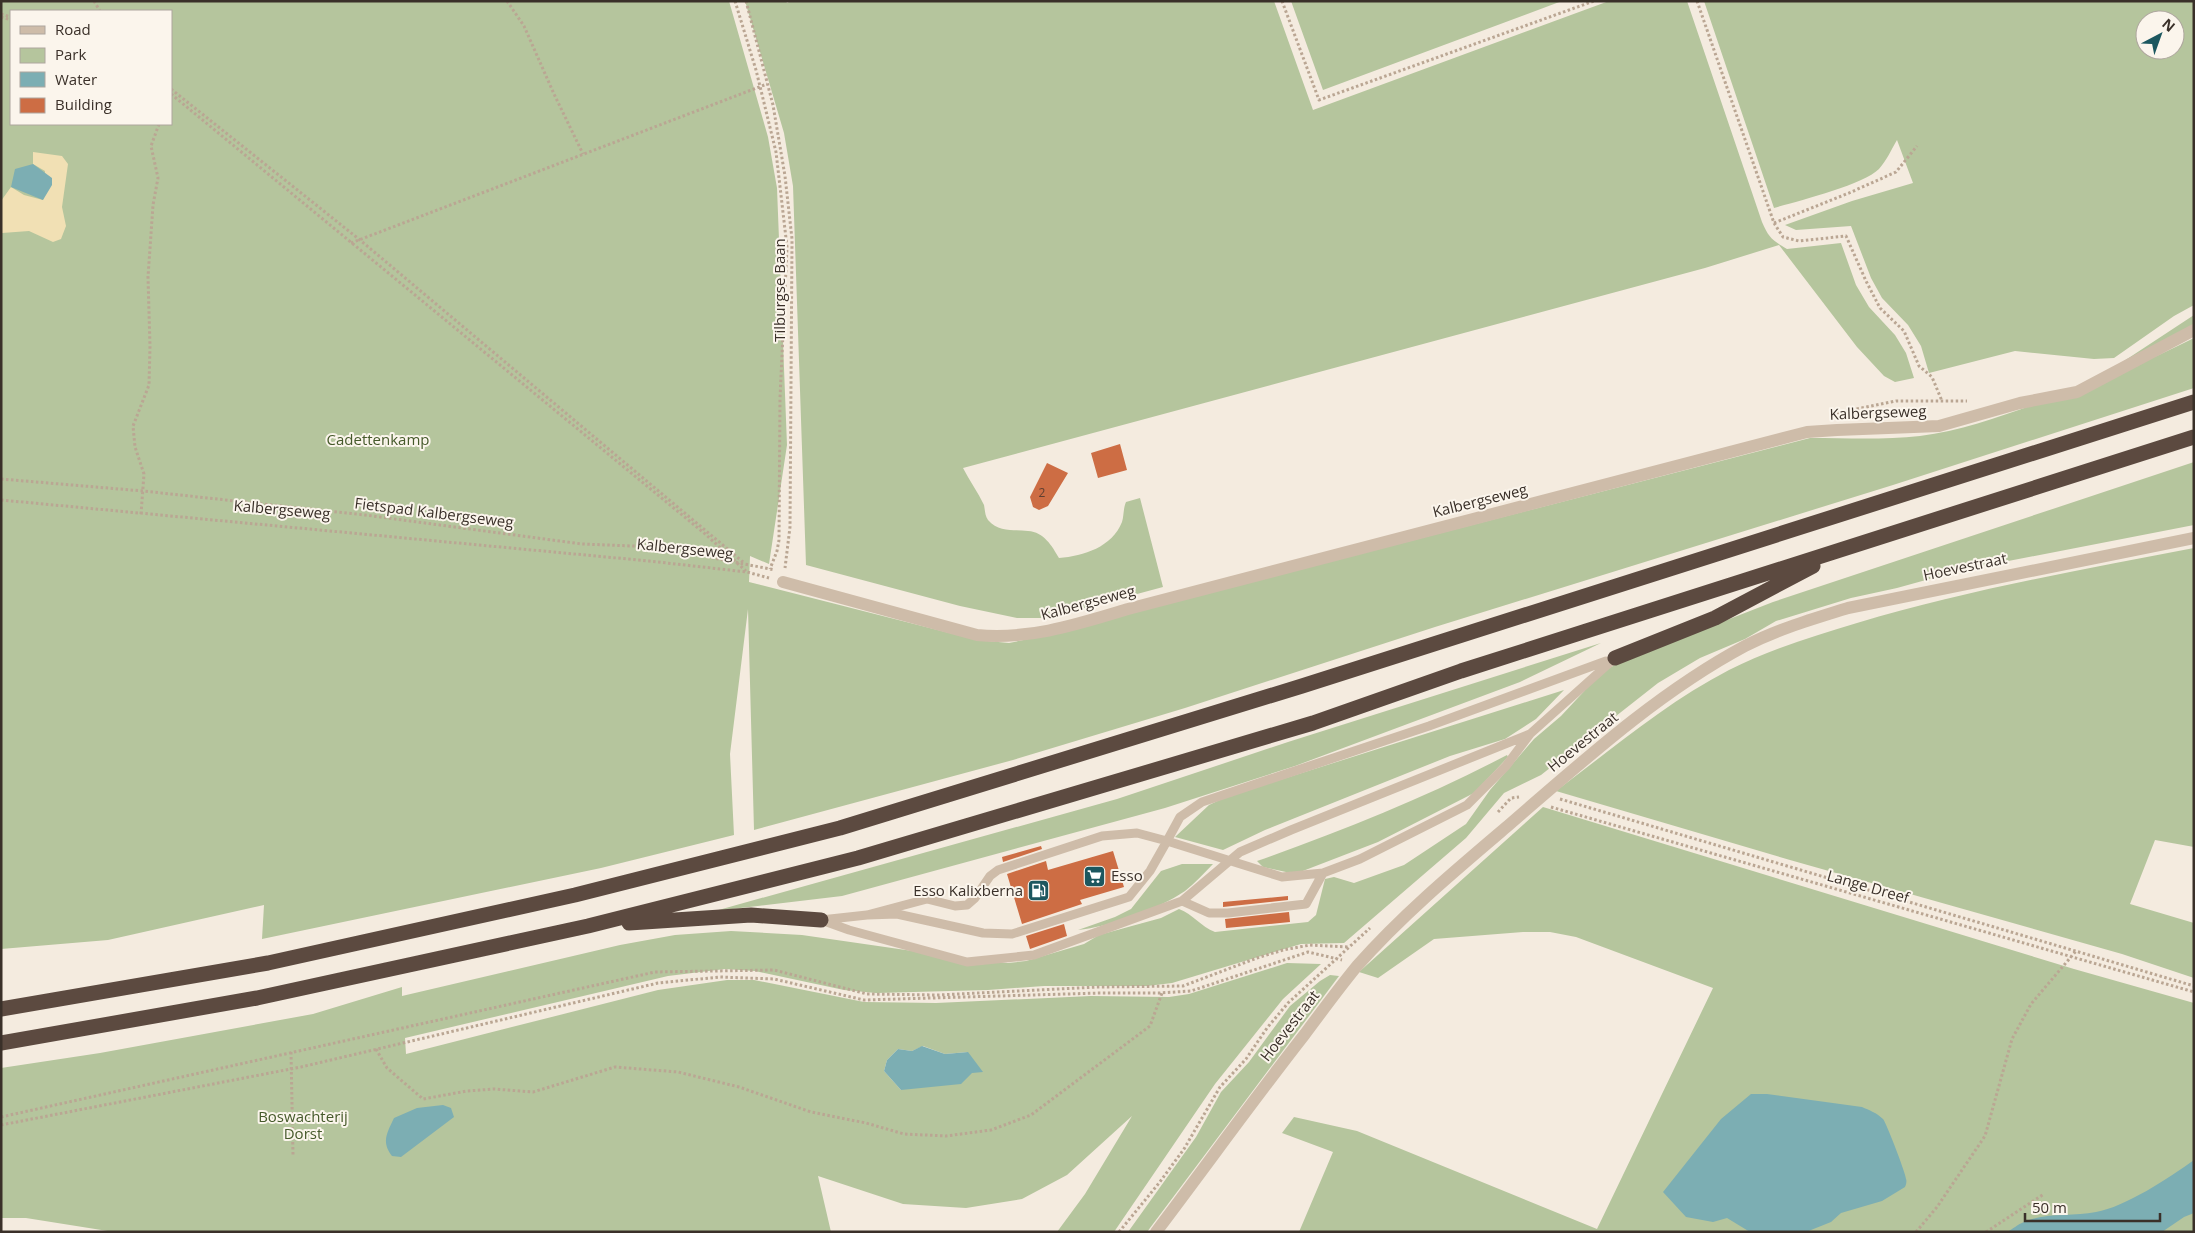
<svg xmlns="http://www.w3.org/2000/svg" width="2195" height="1233" viewBox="0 0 2195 1233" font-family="'Open Sans',sans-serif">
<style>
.green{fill:#b5c59d;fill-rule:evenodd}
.sand{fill:#f1e0b4}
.water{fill:#7caeb3}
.building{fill:#cd6d44}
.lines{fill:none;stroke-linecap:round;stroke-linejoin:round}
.path{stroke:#baa693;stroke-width:3;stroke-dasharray:2.5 2.5;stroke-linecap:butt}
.service{stroke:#cebca9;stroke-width:9}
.minor{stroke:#cebca9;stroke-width:12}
.tertiary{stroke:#cebca9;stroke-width:12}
.motorway{stroke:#5c4a40;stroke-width:15}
.labels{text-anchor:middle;stroke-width:4;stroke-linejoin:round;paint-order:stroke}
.number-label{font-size:12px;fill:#5f3f30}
.street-label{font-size:15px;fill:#3a3029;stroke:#fbf5ec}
.park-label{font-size:15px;fill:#465a2b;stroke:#fbf5ec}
.poi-label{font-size:15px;fill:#3a3029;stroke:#fbf5ec;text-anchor:start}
</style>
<rect width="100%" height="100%" fill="#f4ebdf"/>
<path class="green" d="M 1,1 L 729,1 L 768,137 L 777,188 L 787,445 L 769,564 L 750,556 L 749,582 L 977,640 L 1009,643 L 1033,638 L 1810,438 C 1846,438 1884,440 1920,436 C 1962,431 2004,415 2044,401 C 2095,382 2145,363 2194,338 L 2194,388 L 1893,485 L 1435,627 L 1185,708 L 1013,760 L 754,830 L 748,609 L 730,754 L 734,835 L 601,868 L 262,939 L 264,905 L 108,940 L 1,949 ZM 11,11 L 171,11 L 171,124 L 11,124 Z
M 745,1 L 786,1 L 787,3 L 791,1 L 1274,1 L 1313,110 L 1609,1 L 1687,1 L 1762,222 C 1769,238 1772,240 1787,249 L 1841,243 L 1856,285 L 1869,307 L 1895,335 L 1906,353 L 1914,378 L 1895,382 L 1884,376 L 1857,347 L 1779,245 L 1705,268 L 963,468 C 969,480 978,492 984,505 C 985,510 985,516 988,520 C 999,533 1014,529 1028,531 C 1044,532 1052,546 1059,558 C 1084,556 1112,547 1122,522 C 1124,516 1123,509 1126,502 L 1140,498 L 1163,587 L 1048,618 L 1017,618 L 960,606 L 806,565 L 793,186 L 784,133 Z
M 1291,1 L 1562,1 L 1323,90 Z
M 1704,1 L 2194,1 L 2194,305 L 2174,316 L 2114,358 L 2094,359 L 2015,351 L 1929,373 L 1921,346 L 1908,325 L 1882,298 L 1871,278 L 1851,226 L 1796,230 L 1785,225 L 1852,201 L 1913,183 L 1897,140 C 1891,150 1887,160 1879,169 C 1863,185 1798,201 1774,208 ZM 2145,20 L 2175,20 L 2175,50 L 2145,50 Z
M 2194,315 L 2194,325 L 2121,363 Z
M 2194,462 L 2194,525 L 1962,570 L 1897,588 L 1851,598 L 1776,621 L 1745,639 L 1700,658 L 1658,683 L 1541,775 L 1504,793 L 1466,838 L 1344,943 L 1301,944 L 1172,983 L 1147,986 L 1044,986 L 988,990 L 876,993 L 844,990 L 755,971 L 725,969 L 668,976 L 405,1038 L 406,1054 L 658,990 L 727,980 L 754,980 L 864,1002 L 936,1003 L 1091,996 L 1169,997 L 1189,994 L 1287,963 L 1321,964 L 1283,999 L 1215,1084 L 1114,1232 L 1057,1232 L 1085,1194 L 1132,1116 L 1067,1175 L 1022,1199 L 966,1208 L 903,1204 L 818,1176 L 831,1232 L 114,1232 L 26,1218 L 1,1218 L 1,1068 L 100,1053 L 313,1014 L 402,987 L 402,996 L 620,945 L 675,935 L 731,931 L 802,935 L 975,960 L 1008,963 L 1026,961 L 1084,944 L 1099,935 L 1161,918 L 1179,909 C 1193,914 1201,927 1215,932 L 1308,922 L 1316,915 L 1325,879 L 1334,877 L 1354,883 L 1404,865 L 1466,824 L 1490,790 L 1534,739 L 1561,716 L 1603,671 L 1627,659 L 1773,602 ZM 923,1046 L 945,1054 L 968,1052 L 901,1090 L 884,1071 L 887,1060 L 898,1049 L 912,1051 Z
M 2194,548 L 2194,847 L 2155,840 L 2130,904 L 2194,923 L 2194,978 L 2122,954 L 1790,860 L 1556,791 C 1612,749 1667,702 1729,670 C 1770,649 1814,636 1857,623 C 1967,590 2081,570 2194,548 Z
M 1601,643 L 1520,682 L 1295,766 L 1165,808 L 842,896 L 715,911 L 1117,799 L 1288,742 Z
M 1564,690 L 1536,719 L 1505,739 L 1450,756 L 1265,830 L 1223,850 L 1175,837 L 1209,805 L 1226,797 Z
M 1507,755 L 1508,757 L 1474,793 L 1378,842 L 1295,874 L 1263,867 L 1257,861 C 1342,831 1427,797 1507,755 Z
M 1543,807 L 2074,969 L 2194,1003 L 2194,1232 L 1299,1232 L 1333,1152 L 1282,1133 L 1294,1117 L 1357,1131 L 1597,1229 L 1713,988 L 1576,937 L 1550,932 L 1523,932 L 1434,939 L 1378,978 L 1359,972 Z
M 1182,864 L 1213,864 C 1204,873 1195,883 1185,891 C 1159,909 1109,927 1078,930 L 1115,917 L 1131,909 L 1161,871 Z
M 1330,975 L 1339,976 L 1147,1232 L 1128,1232 L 1196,1137 L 1221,1092 L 1249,1062 L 1290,1006 L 1320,981 Z"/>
<path class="sand" d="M 33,152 L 62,156 L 68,164 L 62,207 L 66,226 L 61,239 L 53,242 L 29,231 L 2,233 L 1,201 L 11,187 L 24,195 L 43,200 L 45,171 L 33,164 Z"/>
<path class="water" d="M 33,164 L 52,178 L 52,185 L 43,200 L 11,187 L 15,169 Z
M 922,1046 L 945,1054 L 968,1052 L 983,1072 L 972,1073 L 961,1084 L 901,1090 L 884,1071 L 887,1060 L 898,1049 L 912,1051 Z
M 1751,1094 L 1767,1094 L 1862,1107 C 1869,1110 1877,1113 1883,1119 C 1886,1122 1906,1174 1906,1179 C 1907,1181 1906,1185 1905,1187 L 1882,1201 L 1841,1213 L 1831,1222 L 1806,1232 L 1750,1232 L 1727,1218 L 1713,1222 L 1686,1217 L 1663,1192 L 1721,1119 Z
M 443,1105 L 451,1108 L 454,1117 L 401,1157 L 392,1156 C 381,1142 387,1133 394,1118 L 417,1108 Z
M 2194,1160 L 2194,1213 L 2184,1217 L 2162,1232 L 2007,1232 C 2013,1229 2018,1224 2024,1222 C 2045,1212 2073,1217 2096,1212 C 2125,1207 2169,1178 2194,1160 Z"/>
<path class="building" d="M 1120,444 L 1127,470 L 1098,478 L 1091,453 Z
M 1047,463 L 1068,473 L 1048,506 L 1039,510 L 1033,507 L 1030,497 Z
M 1041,846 L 1042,849 L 1003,862 L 1002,857 Z
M 1113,851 L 1124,887 L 1080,900 L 1082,904 L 1022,924 L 1007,874 L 1046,861 L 1048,870 Z
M 1288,896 L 1288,900 L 1223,907 L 1223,902 Z
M 1289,912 L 1290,922 L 1226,928 L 1225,919 Z
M 1064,924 L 1067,936 L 1030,949 L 1026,936 Z"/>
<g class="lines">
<path class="path" d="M 94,1 L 100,11
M 507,1 L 524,26 L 554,94 L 583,154
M 735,1 L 756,70 L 776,152 L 787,247 L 780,398 L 779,540 L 777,551 L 770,569
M 746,1 L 773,105 L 785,176 L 792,239 L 790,527 L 785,568
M 1282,1 L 1319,100 L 1594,1
M 1697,1 L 1774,223 L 1783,237 L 1799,241 L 1846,236 L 1866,281 L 1880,308 L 1904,331 L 1919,366 L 1932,377 L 1942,401
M 1,14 L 11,17
M 1,17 L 11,20
M 171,89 L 360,240 L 743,562
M 171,94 L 704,533 L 746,571
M 1774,223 L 1849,193 L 1896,172 L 1917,146
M 351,243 L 767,84
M 1832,414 L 1896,401 L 1967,401
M 1,479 L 143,491 L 365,515 L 582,544 L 658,547 L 775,570
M 1,500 L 649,561 L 747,572 L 769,578
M 141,514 L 144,474 L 135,447 L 133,426 L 149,385 L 150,346 L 148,277 L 153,205 L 158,178 L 151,146 L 159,124
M 1560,799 L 2194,986
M 1551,807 L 2194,992
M 1498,812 L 1511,798 L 1519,797
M 376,1049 L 387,1068 L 423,1099 L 467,1091 L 494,1089 L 533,1092 L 615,1067 L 678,1072 L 739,1087 L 811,1112 L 866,1123 L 904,1134 L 946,1136 L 991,1130 L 1031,1115 L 1150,1026 L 1162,993
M 291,1052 L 293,1155
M 1,1117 L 655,972 L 774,970 L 867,994 L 937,995 L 1099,987 L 1183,986 L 1257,958 L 1283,950 L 1310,945 L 1348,947
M 1,1125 L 301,1067 L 658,983 L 720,977 L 774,979 L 864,1000 L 1100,993 L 1159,993 L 1191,991 L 1308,952 L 1342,960
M 1119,1232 L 1159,1183 L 1184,1149 L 1220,1087 L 1246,1059 L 1267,1028 L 1288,1003 L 1370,928
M 1916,1232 L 1937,1207 L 1985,1136 L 2012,1039 L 2031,1004 L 2076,951
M 1986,1232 L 2044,1194"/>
<path class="service" d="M 1182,901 L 1209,913 L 1228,913 L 1306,904 L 1323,873
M 867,915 L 897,914 L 983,933 L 1012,934 L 1129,897 L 1150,871 L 1167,841 L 1282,877 L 1323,873 L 1360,859 L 1467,805 L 1506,766 L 1530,734 L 1615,658
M 821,920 L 867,915 L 927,899 L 955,906 L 967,905 L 975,898 L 990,876 L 998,870 L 1102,836 L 1137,833 L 1167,841 L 1180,817 L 1202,802 L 1429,726 L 1606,661
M 824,921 L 849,930 L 967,962 L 1034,955 L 1182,901 L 1240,852 L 1291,830 L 1530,734"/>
<path class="minor" d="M 783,582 L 977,635 C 1030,640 1078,624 1128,609 L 1807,432 L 1837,430 L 1939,426 L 2020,403 L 2077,392 L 2194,330"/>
<path class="tertiary" d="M 1156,1232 C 1206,1166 1254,1099 1305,1034 C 1322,1011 1339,988 1357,966 C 1403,914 1457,869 1510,824 C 1584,760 1659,692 1745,646 C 1778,629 1813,619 1848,608 L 2194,538"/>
<path class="motorway" d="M 1615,658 L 1715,618 L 1813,566
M 629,923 L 751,915 L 821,920
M 1,1009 L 268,963 L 575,895 L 840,828 L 1302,686 L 2194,402
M 1,1043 L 257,998 L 588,926 L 858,858 L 1313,723 L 1461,671 L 2194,437"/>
</g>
<defs>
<symbol id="supermarket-square" viewBox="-11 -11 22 22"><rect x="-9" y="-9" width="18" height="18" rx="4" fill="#1c575f" stroke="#fbf5ec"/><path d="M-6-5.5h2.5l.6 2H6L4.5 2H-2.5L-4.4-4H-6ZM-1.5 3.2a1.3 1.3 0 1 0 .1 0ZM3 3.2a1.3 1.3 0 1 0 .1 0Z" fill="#fff"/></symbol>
<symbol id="fuel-square" viewBox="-11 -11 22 22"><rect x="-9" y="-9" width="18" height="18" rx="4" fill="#1c575f" stroke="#fbf5ec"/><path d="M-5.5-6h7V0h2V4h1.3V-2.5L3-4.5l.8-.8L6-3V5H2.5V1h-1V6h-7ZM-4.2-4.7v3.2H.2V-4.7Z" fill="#fff"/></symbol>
</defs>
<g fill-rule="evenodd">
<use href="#supermarket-square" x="1082" y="864" width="25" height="25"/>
<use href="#fuel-square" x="1026" y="878" width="25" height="25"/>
</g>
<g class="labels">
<g class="number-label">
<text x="1042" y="497">2</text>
</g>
<g class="street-label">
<text transform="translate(780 290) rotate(-90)" y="5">Tilburgse Baan</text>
<text transform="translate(1878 413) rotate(-2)" y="5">Kalbergseweg</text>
<text transform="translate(1480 501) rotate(-14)" y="5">Kalbergseweg</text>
<text transform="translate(282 510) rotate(5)" y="5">Kalbergseweg</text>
<text transform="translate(434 513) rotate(7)" y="5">Fietspad Kalbergseweg</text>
<text transform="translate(685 549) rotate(6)" y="5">Kalbergseweg</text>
<text transform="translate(1965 567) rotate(-12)" y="5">Hoevestraat</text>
<text transform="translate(1088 603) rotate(-15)" y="5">Kalbergseweg</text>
<text transform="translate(1583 742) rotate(-39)" y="5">Hoevestraat</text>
<text transform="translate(1868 887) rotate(16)" y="5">Lange Dreef</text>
<text transform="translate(1290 1026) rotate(-52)" y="5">Hoevestraat</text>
</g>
<g class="park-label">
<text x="378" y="445">Cadettenkamp</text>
<text x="303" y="1122">Boswachterij<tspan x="303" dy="17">Dorst</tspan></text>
</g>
<g class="poi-label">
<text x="1111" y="881">Esso</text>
<text x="1023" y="896" text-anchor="end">Esso Kalixberna</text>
</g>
</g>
<rect width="2195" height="1233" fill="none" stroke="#3a3029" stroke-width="5"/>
<rect x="10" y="10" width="162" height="115" fill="#fbf5ec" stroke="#aea69e"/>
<rect x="20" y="26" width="25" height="8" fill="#cebca9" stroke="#aea69e"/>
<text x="55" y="35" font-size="15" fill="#3a3029">Road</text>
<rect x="20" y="48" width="25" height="15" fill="#b5c59d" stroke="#aea69e"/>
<text x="55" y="60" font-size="15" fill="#3a3029">Park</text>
<rect x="20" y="72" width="25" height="15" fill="#7caeb3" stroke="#aea69e"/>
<text x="55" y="85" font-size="15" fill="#3a3029">Water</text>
<rect x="20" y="98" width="25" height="15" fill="#cd6d44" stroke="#aea69e"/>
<text x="55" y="110" font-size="15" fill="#3a3029">Building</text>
<g transform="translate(2160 35) rotate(41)"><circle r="24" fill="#fbf5ec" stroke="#aea69e"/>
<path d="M0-4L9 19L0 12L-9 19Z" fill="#1c575f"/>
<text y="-8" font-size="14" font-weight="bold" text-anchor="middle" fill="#3a3029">N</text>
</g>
<path d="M2025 1213v8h135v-8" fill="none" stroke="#3a3029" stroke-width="2.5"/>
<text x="2032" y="1213" font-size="15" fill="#3a3029" stroke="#fbf5ec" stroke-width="4" paint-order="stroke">50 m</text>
</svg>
